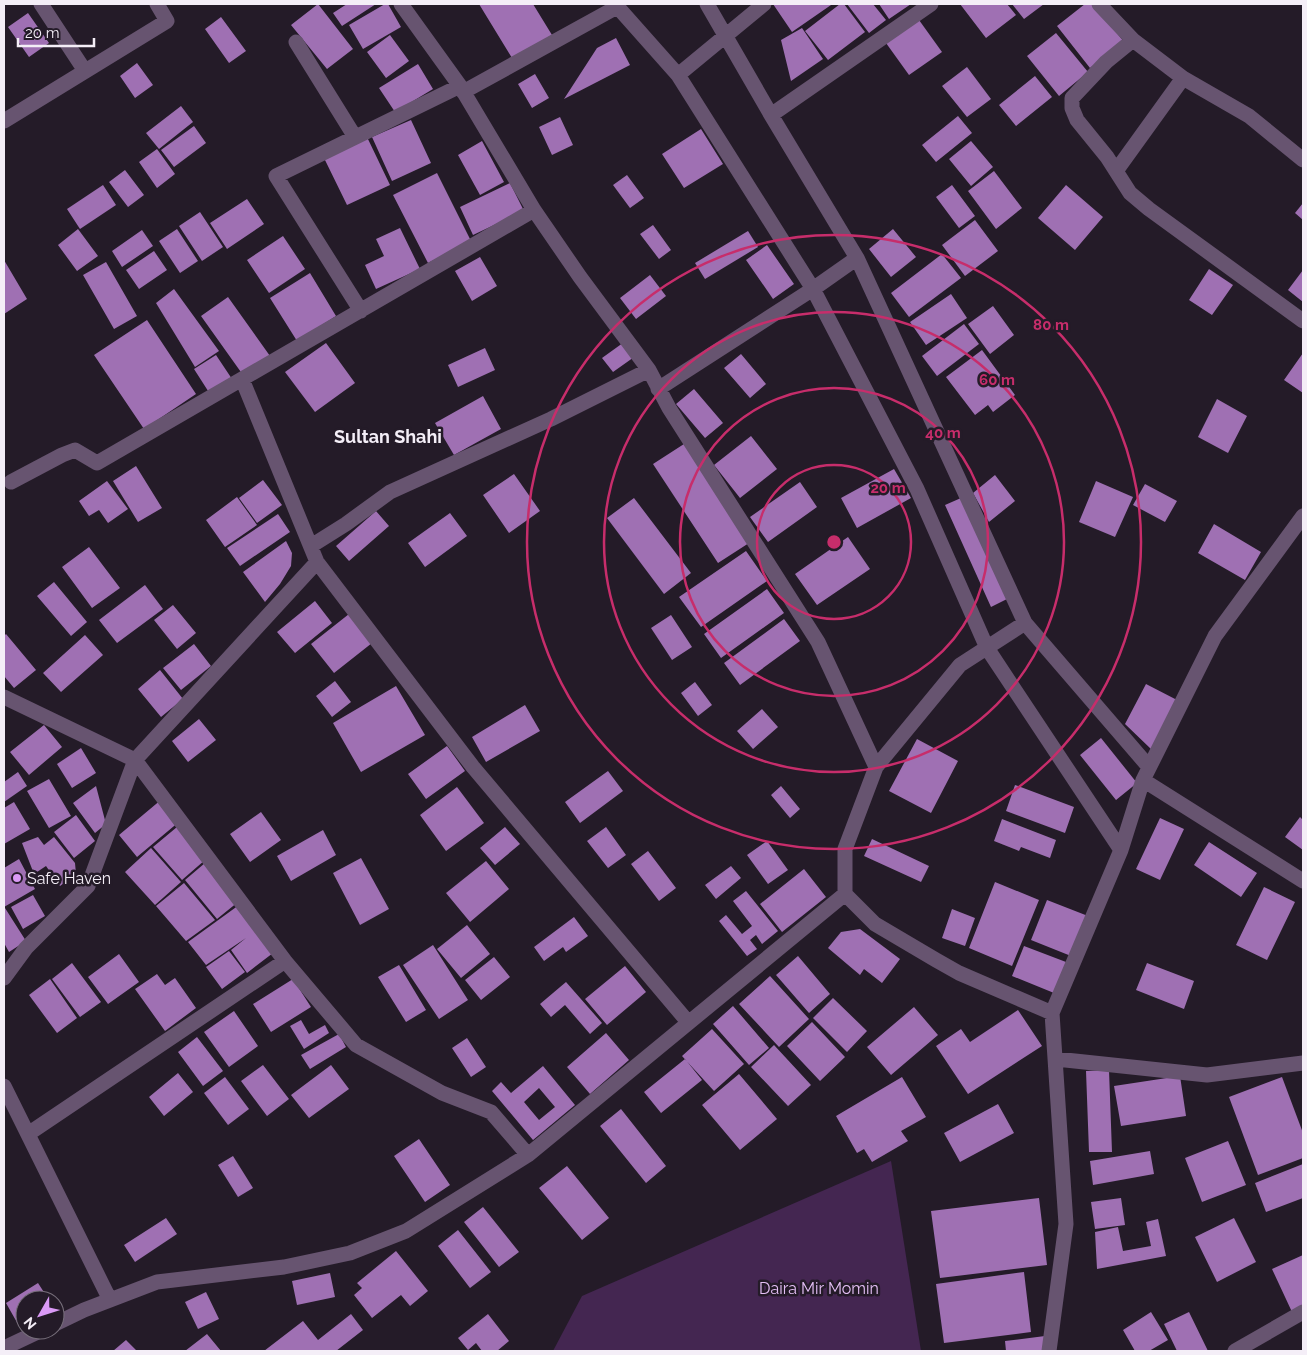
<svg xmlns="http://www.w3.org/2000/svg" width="1307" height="1355" viewBox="0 0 1307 1355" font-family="Raleway,sans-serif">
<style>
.green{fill:#442651}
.building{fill:#9f70b3;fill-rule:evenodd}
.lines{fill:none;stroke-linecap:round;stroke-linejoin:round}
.minor{stroke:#675470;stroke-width:15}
.ring{fill:none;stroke:#c72d6b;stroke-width:2.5}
.poi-dot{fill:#da9af6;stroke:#241b28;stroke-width:2}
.labels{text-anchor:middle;stroke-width:5;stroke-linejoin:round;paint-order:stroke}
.poi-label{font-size:16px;fill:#f4eef7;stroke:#241b28;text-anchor:start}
.park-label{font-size:16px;fill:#e4bff5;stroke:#241b28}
.neighbourhood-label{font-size:18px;font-weight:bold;fill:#f4eef7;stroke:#241b28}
.centre{fill:#c72d6b;stroke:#241b28;stroke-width:2.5}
.ring-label{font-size:15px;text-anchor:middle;font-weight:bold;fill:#c72d6b;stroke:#241b28;stroke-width:5;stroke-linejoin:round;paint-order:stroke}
</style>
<rect width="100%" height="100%" fill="#241b28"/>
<path class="green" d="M 891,1161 L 921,1351 L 553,1351 L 582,1296 Z"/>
<path class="building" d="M 318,4 L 353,49 L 327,69 L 291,25 Z
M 347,4 L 376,4 L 342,26 L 333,13 Z
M 385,4 L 388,4 L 401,27 L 363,49 L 349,25 Z
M 479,4 L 533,4 L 552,35 L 512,58 Z
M 773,4 L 830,4 L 831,5 L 792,32 Z
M 840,4 L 844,4 L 865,32 L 828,60 L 805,31 Z
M 847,4 L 873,4 L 886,20 L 869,33 Z
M 879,4 L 911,4 L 889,19 Z
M 960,4 L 1007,4 L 1016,15 L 986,38 Z
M 1012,4 L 1044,4 L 1024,19 Z
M 1085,4 L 1094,4 L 1124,42 L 1090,68 L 1057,26 Z
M 28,13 L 49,43 L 29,57 L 8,27 Z
M 221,17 L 246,51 L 229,63 L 205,29 Z
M 919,20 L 942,52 L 909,75 L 886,43 Z
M 802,28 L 823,59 L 791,81 L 781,40 Z
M 1056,33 L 1088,72 L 1059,96 L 1027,56 Z
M 390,35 L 409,61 L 386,78 L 367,52 Z
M 616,38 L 630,65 L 564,99 L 597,48 Z
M 137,63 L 153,85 L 135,98 L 120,76 Z
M 418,64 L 433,89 L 395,112 L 379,88 Z
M 967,67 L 991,99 L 967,117 L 942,86 Z
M 535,74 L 549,98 L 532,108 L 518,84 Z
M 1035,76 L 1052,97 L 1016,126 L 999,105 Z
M 181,106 L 193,122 L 159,149 L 146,133 Z
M 958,116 L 972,133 L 936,162 L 922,145 Z
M 560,117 L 573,145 L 552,155 L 539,127 Z
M 411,120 L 431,163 L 392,181 L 372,137 Z
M 194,126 L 206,143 L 174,167 L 161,150 Z
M 701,129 L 723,164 L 684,188 L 662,154 Z
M 367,137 L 390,185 L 347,205 L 324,158 Z
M 482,141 L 504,182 L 480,195 L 458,155 Z
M 971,141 L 993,167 L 971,186 L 949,159 Z
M 157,149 L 175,174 L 157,188 L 139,162 Z
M 125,170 L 144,195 L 128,207 L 109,182 Z
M 994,171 L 1022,208 L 996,229 L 968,191 Z
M 437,173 L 471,241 L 428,263 L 393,195 Z
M 627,175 L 644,198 L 630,208 L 613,185 Z
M 510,183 L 524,211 L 473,235 L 460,207 Z
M 103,185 L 116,205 L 80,229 L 67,209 Z
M 952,185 L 975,216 L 959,228 L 936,197 Z
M 1066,185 L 1103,217 L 1075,250 L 1038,218 Z
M 247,199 L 264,224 L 227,249 L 210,223 Z
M 1303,203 L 1303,220 L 1295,213 Z
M 200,212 L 223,247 L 202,261 L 179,226 Z
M 975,220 L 998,251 L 965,276 L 942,245 Z
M 653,225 L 671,250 L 659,259 L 640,234 Z
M 400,228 L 420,269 L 376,289 L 365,265 L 384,256 L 376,239 Z
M 78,229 L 98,256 L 77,271 L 58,245 Z
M 177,229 L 198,261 L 180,273 L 159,241 Z
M 893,229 L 916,257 L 891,277 L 869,249 Z
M 142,230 L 153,246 L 122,267 L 112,251 Z
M 748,231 L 758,247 L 705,279 L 695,263 Z
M 283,236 L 305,269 L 269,293 L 247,260 Z
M 767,245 L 794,284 L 773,299 L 746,260 Z
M 154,251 L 167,270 L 139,289 L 126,270 Z
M 942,254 L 961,278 L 909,317 L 891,293 Z
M 480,257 L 497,286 L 472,301 L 455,271 Z
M 4,260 L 27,299 L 4,314 Z
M 106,262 L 137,316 L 114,329 L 83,275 Z
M 1209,269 L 1233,285 L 1212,315 L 1189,300 Z
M 1303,270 L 1303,302 L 1288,290 Z
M 310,273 L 336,316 L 297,341 L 270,298 Z
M 650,275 L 666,296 L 636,319 L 620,298 Z
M 174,289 L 219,351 L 195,367 L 156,303 Z
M 951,294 L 967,318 L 926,345 L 910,322 Z
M 228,297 L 270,356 L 243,375 L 201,316 Z
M 993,306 L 1014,335 L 990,354 L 968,324 Z
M 147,320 L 196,394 L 144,429 L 94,355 Z
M 964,324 L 979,344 L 937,376 L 922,356 Z
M 627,340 L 637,355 L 613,372 L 602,358 Z
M 326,343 L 355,383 L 315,412 L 285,372 Z
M 485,348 L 495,370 L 458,387 L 448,365 Z
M 982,350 L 1015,395 L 993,412 L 988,405 L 975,415 L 946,377 Z
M 1303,353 L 1303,393 L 1284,380 Z
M 741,354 L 766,384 L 750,398 L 724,368 Z
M 216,355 L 232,379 L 210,394 L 194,369 Z
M 694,389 L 723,423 L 705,438 L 676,404 Z
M 483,396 L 501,429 L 454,455 L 435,423 Z
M 1217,399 L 1247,416 L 1228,453 L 1198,437 Z
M 751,436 L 777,469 L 740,498 L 714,465 Z
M 684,444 L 749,543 L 718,563 L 653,464 Z
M 136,466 L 162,508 L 138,522 L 113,481 Z
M 894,469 L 911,498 L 857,528 L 841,498 Z
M 514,474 L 540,511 L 509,533 L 483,495 Z
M 995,475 L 1015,501 L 989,522 L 973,493 Z
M 263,480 L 282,505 L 257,523 L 239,498 Z
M 107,481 L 128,509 L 108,523 L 99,510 L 89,516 L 79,501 Z
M 1096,481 L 1133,497 L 1115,537 L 1079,522 Z
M 800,482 L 817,507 L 768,542 L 750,517 Z
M 1145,484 L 1177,501 L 1165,522 L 1133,505 Z
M 237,497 L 257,525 L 225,547 L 206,520 Z
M 634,498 L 691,573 L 664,594 L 607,518 Z
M 961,498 L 1007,599 L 991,607 L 945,505 Z
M 376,511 L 389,526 L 349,561 L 336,546 Z
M 450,513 L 467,536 L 425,567 L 408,543 Z
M 278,514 L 290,532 L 240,566 L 227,548 Z
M 1214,524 L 1261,552 L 1245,580 L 1198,553 Z
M 848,537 L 870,569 L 817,605 L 795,574 Z
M 286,541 L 292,553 L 291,566 L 280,584 L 265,602 L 243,572 Z
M 89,547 L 120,588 L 92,608 L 62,567 Z
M 746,551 L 767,581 L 701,627 L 679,597 Z
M 54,582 L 87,622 L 71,636 L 37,596 Z
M 145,585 L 163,609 L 117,643 L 99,620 Z
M 767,589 L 784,613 L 721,658 L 704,634 Z
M 315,601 L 332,623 L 295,653 L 277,632 Z
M 173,605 L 196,633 L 177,649 L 154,620 Z
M 349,614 L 372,643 L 334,673 L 311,644 Z
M 671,615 L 692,647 L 672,660 L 651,628 Z
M 784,619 L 800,641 L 740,685 L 724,663 Z
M 6,634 L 36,670 L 14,688 L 4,676 L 4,636 Z
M 85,635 L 103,655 L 61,692 L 43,673 Z
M 194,644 L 211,666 L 181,690 L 163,668 Z
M 160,670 L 183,699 L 161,717 L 138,689 Z
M 335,681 L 351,702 L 332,717 L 316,696 Z
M 695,682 L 712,705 L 698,716 L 681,693 Z
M 1146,684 L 1177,700 L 1151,749 L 1125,724 Z
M 396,686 L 425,735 L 361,772 L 333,723 Z
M 525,705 L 540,731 L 486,762 L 472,737 Z
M 762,709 L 778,727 L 753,749 L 737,731 Z
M 199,719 L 216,740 L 188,762 L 172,741 Z
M 44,725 L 62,747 L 29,775 L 10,752 Z
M 1101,738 L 1137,783 L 1116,800 L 1080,755 Z
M 917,739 L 958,761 L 931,813 L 889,791 Z
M 447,746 L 465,771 L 426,799 L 408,774 Z
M 81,748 L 96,773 L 72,788 L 57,764 Z
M 608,771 L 623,791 L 580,823 L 565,802 Z
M 18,772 L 27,786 L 4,802 L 4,782 Z
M 49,779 L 71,816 L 49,828 L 27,791 Z
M 1015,785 L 1074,807 L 1065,833 L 1006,811 Z
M 96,786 L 106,824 L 95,833 L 73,803 Z
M 781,786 L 800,809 L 790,818 L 771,795 Z
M 457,787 L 484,823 L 446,851 L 420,815 Z
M 162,799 L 180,821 L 137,857 L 119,835 Z
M 14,802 L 30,829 L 4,844 L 4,808 Z
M 261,812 L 281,840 L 250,862 L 230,834 Z
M 76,815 L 95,841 L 74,858 L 54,832 Z
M 1300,817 L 1303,820 L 1303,850 L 1285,837 Z
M 1160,818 L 1184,829 L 1160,880 L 1136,869 Z
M 1002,819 L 1056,840 L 1050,858 L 1021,847 L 1019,851 L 994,841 Z
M 177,827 L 205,860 L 182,880 L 153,847 Z
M 505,827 L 520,844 L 495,865 L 480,848 Z
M 606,827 L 626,855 L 608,868 L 587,841 Z
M 323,830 L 336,855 L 291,881 L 277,856 Z
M 38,837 L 44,845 L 54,837 L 75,863 L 76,874 L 60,886 L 46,866 L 34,874 L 22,843 Z
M 872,839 L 929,866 L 921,882 L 864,856 Z
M 767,841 L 788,870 L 768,884 L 747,855 Z
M 1209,842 L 1257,873 L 1241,897 L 1194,865 Z
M 151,848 L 181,882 L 155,905 L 125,872 Z
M 648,851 L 676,888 L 659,901 L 631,864 Z
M 361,858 L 389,909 L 360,925 L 333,873 Z
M 19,859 L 35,889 L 4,907 L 4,868 Z
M 486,861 L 509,889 L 470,922 L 446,893 Z
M 205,863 L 238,902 L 217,919 L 185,880 Z
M 731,866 L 741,878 L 716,899 L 705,885 Z
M 804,869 L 826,897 L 782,932 L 760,904 Z
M 995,882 L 1039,900 L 1012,966 L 969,948 Z
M 184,883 L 215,920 L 186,941 L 156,906 Z
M 1264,887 L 1295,902 L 1267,960 L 1236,945 Z
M 746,891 L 778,931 L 762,944 L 756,935 L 750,940 L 757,949 L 747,956 L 719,921 L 726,915 L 742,934 L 752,926 L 733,901 Z
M 33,895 L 45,916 L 23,929 L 11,907 Z
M 1047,900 L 1088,916 L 1071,956 L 1031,940 Z
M 239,905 L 273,953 L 247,973 L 231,950 L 246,938 L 206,965 L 188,942 Z
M 5,908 L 26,941 L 9,952 L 4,943 L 4,909 Z
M 952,909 L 975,918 L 965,946 L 942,938 Z
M 574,917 L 588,936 L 566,952 L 563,947 L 544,961 L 534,947 Z
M 467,925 L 490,954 L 461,978 L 437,949 Z
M 860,929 L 900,959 L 882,983 L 864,969 L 860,975 L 828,948 L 841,932 Z
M 433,945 L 468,1000 L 439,1019 L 403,965 Z
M 1024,946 L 1066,962 L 1054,993 L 1012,976 Z
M 229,951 L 245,972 L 222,989 L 206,967 Z
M 119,954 L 139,982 L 108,1004 L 88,977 Z
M 798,956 L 830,994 L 809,1013 L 776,975 Z
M 494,957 L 510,977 L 481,1000 L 465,980 Z
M 72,963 L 101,1002 L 80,1017 L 52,979 Z
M 1147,963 L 1194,981 L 1184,1009 L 1136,990 Z
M 399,965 L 426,1010 L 406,1022 L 378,977 Z
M 625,966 L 646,992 L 607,1025 L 585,999 Z
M 157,974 L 165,985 L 175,978 L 196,1008 L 165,1031 L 135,989 Z
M 770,976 L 809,1019 L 779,1047 L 739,1004 Z
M 50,979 L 77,1018 L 57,1033 L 29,995 Z
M 293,979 L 311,1007 L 271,1032 L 253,1004 Z
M 566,982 L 602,1023 L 590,1034 L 565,1005 L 551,1017 L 540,1004 Z
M 833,998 L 867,1031 L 847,1052 L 813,1018 Z
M 733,1006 L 769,1048 L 749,1065 L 713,1024 Z
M 914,1007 L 938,1035 L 891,1075 L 867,1047 Z
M 1018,1010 L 1042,1046 L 968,1094 L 936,1046 L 961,1029 L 970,1042 Z
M 234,1011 L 258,1046 L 229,1067 L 204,1032 Z
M 301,1020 L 309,1034 L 325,1025 L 329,1033 L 304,1049 L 290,1026 Z
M 812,1022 L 845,1057 L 820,1081 L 787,1046 Z
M 712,1029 L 744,1064 L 714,1091 L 682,1056 Z
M 606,1033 L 629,1060 L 590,1094 L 567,1067 Z
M 339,1034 L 346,1047 L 310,1069 L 301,1055 Z
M 197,1037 L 223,1071 L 203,1086 L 178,1052 Z
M 467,1038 L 486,1067 L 471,1077 L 452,1048 Z
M 774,1045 L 811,1085 L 788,1106 L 751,1067 Z
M 685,1059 L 702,1080 L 661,1113 L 644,1092 Z
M 263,1065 L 289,1099 L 267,1116 L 241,1081 Z
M 331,1065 L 349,1089 L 309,1118 L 291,1095 Z
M 543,1066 L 575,1105 L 533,1140 L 492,1091 L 501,1082 L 511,1093 ZM 539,1088 L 555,1107 L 539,1120 L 524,1102 Z
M 1109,1070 L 1112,1152 L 1089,1152 L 1086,1071 Z
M 178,1073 L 193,1092 L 164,1116 L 149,1097 Z
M 739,1074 L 777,1119 L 740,1150 L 702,1105 Z
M 1180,1076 L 1186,1116 L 1121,1126 L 1114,1086 Z
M 225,1077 L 249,1109 L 228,1125 L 204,1093 Z
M 902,1077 L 926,1117 L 901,1131 L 908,1141 L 872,1162 L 864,1149 L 857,1153 L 836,1116 Z
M 1282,1077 L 1303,1133 L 1303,1158 L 1258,1175 L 1229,1097 Z
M 998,1104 L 1014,1133 L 960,1162 L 944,1133 Z
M 621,1109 L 666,1166 L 646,1183 L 600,1126 Z
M 419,1139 L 450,1185 L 425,1202 L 394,1156 Z
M 1228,1141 L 1246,1185 L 1202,1202 L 1185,1158 Z
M 1150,1151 L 1154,1174 L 1093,1185 L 1090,1161 Z
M 233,1156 L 253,1188 L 238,1197 L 218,1165 Z
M 1303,1164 L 1303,1198 L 1266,1212 L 1255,1183 Z
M 567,1166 L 609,1218 L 582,1240 L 539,1188 Z
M 1039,1198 L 1047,1265 L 940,1278 L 931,1211 Z
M 1121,1198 L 1125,1225 L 1095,1229 L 1091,1202 Z
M 483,1207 L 519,1252 L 499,1267 L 464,1222 Z
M 166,1218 L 177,1234 L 135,1262 L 124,1245 Z
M 1234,1218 L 1256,1262 L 1217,1282 L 1195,1237 Z
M 1158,1219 L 1166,1256 L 1097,1269 L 1095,1232 L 1118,1227 L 1123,1251 L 1151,1246 L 1146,1222 Z
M 458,1230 L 491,1272 L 470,1288 L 438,1246 Z
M 396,1251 L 428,1291 L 410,1306 L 401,1295 L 372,1318 L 354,1295 L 362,1288 L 357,1283 Z
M 1303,1255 L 1303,1307 L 1292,1312 L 1272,1269 Z
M 1024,1272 L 1031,1332 L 944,1343 L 936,1284 Z
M 330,1273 L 335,1297 L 297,1305 L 292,1281 Z
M 38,1283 L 49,1300 L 25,1300 L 25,1322 L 19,1326 L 6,1303 Z
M 206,1292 L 219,1319 L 198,1329 L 185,1302 Z
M 1151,1312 L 1168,1340 L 1149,1351 L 1135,1351 L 1123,1330 Z
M 1189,1312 L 1208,1351 L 1186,1350 L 1177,1351 L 1164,1324 Z
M 351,1314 L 363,1330 L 336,1351 L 264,1351 L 303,1321 L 318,1340 Z
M 488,1314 L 509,1341 L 497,1351 L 482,1351 L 476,1343 L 468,1350 L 458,1338 Z
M 207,1334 L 221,1351 L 185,1351 Z
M 1045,1336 L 1045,1351 L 1006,1351 L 1005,1341 Z
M 126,1340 L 137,1351 L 113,1351 Z"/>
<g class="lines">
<path class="minor" d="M 41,4 L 85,71
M 401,4 L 460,86 L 534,210 L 580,277 L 649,370 L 669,408 L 818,642 L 876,767
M 615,4 L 678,75 L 813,289 L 917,489 L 987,648 L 1121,850
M 707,4 L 771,115 L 857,258 L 1025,623 L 1149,767
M 1099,4 L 1133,40
M 296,42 L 355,137
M 678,75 L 764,4
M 463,92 L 617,7
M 771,115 L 931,4
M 4,121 L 167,21 L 157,4
M 1303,160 L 1249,116 L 1183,78 L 1133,40 L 1106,62 L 1072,98 L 1072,108 L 1077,120 L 1107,157 L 1130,193 L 1149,209 L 1303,321
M 1116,171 L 1183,78
M 361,311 L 276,176 L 460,86
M 242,379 L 317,562 L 473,767 L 688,1022
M 658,389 L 813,289 L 857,258
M 11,482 L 62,455 L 75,450 L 97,463 L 534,210
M 311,546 L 346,524 L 390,492 L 551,419 L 649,370
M 4,697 L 135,760 L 285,961 L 356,1045 L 442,1093 L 491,1112 L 528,1155
M 1143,780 L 1303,881
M 845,894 L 875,924 L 936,960 L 959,973 L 1052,1013
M 4,978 L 26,948 L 88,886 L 135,760 L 317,562
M 1056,1059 L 1207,1075 L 1303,1063
M 4,1086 L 110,1300
M 28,1134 L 285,961
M 55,1324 L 84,1310 L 157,1282 L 284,1267 L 350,1253 L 406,1231 L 528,1155 L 845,894 L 845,849 L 876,767 L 960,665 L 1025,623
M 4,1348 L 42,1330
M 1049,1351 L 1066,1224 L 1052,1013 L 1121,850 L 1143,780 L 1215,636 L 1303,516
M 1235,1351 L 1303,1312"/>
</g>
<g class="ring">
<circle cx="834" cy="542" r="77"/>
<circle cx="834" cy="542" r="154"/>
<circle cx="834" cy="542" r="230"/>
<circle cx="834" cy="542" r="307"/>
</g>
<circle class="poi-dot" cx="17" cy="878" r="5"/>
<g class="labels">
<g class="poi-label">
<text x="27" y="884">Safe Haven</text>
</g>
<g class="park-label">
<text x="819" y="1294">Daira Mir Momin</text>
</g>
<g class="neighbourhood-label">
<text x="388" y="443">Sultan Shahi</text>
</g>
</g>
<circle cx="834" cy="542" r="8" class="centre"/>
<g class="ring-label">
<text x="1051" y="330">80 m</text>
<text x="997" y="385">60 m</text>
<text x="943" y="438">40 m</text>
<text x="888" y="493">20 m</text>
</g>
<rect width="1307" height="1355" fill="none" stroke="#f4eef7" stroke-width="10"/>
<g transform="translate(40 1315) rotate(231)"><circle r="24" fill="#241b28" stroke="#776f7b"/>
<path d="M0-4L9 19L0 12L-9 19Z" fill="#da9af6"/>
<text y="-8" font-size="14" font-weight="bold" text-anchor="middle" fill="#f4eef7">N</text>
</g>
<path d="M18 38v8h76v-8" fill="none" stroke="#f4eef7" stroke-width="2.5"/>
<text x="25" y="38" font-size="15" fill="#f4eef7" stroke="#241b28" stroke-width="4" paint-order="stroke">20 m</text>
</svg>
